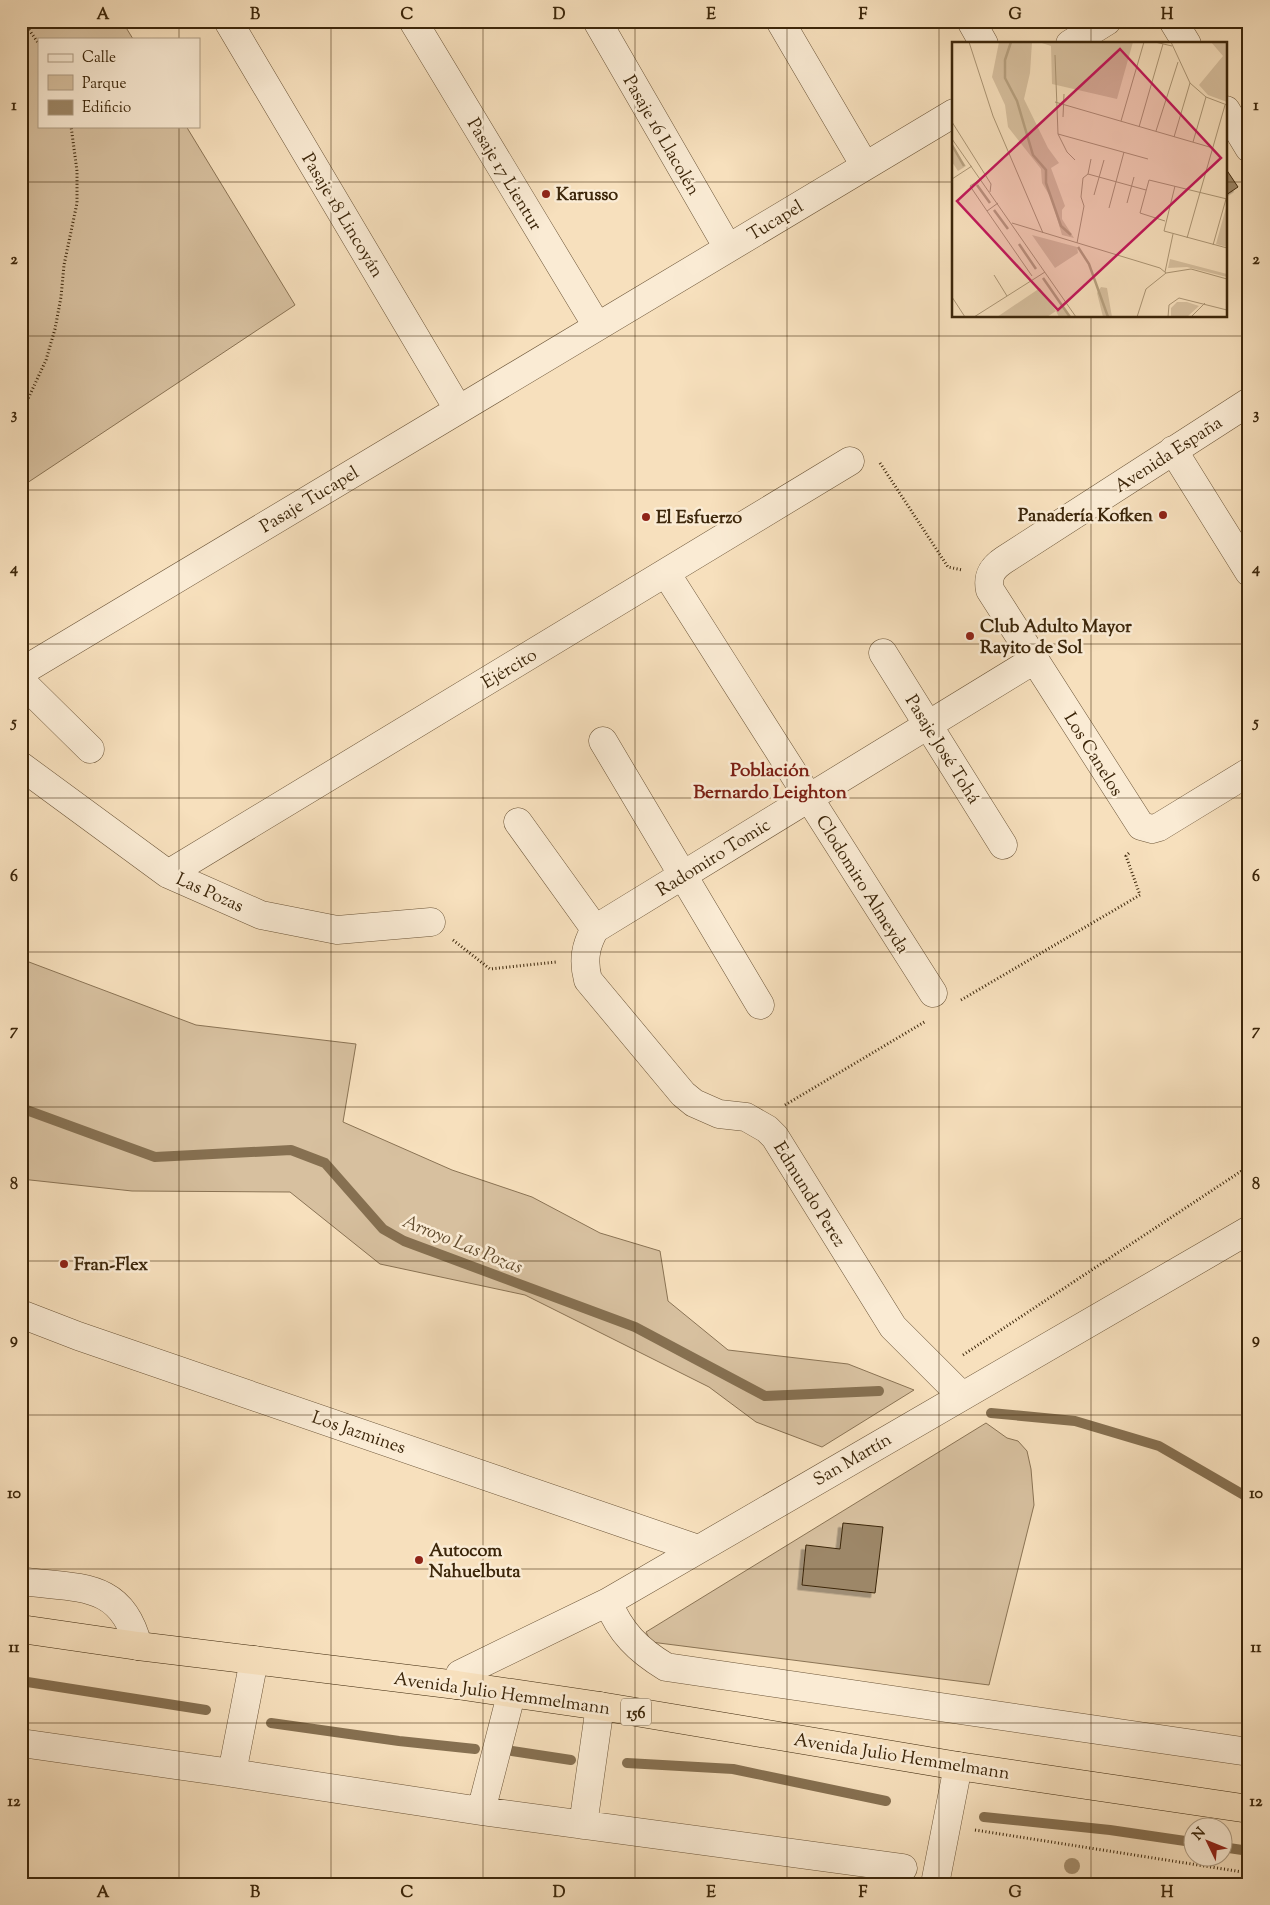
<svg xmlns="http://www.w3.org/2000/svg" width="1270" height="1905" viewBox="0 0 1270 1905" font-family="'Sorts Mill Goudy',serif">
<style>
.green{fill:#d7c09f;stroke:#8a7354}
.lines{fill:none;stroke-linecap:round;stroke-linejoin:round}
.stream{stroke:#867051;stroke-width:10}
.building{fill:#9d8767;stroke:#3c260a;filter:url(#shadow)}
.minor-casing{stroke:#6b5437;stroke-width:29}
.highway-casing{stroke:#3c260a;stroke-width:29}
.path{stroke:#3c260a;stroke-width:3;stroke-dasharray:1 2.5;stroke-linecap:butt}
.minor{stroke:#faebd4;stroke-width:28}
.highway{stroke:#f7e0bd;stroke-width:28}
.tree{fill:#a68f6f}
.grid{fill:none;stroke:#3c260a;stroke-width:1;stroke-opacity:0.55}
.poi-dot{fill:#8f2418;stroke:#faebd4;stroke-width:2}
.labels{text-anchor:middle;stroke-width:5;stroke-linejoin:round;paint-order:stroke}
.shield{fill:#faebd4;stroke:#756147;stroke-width:1}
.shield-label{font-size:16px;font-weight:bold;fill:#3c260a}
.street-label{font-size:18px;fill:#3c260a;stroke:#faebd4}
.poi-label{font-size:18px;font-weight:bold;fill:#3c260a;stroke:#faebd4;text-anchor:start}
.neighbourhood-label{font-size:19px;font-weight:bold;fill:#7a1f14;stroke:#faebd4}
.water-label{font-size:19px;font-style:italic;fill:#614b2d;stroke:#faebd4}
.inset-river{fill:none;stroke:#b7a180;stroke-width:2.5}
.inset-road{fill:none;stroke:#ac9675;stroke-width:1}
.view{fill:#c2185b;fill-opacity:0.15;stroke:#c2185b;stroke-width:2.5}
.inset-edge{fill:none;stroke:#3c260a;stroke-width:2.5}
.neatline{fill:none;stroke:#3c260a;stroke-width:2}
.grid-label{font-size:16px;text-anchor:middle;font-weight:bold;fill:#3c260a}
</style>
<defs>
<filter id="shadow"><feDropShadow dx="-4.5" dy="4.5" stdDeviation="0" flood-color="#0004"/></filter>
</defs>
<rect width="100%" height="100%" fill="#f7e0bd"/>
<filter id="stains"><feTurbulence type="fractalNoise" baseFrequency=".004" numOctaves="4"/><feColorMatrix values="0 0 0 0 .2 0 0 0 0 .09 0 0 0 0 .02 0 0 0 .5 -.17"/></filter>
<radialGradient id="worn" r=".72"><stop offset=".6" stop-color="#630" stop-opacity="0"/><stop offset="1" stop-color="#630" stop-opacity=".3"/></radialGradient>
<path class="green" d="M 21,21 L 122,21 L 133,39 L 39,39 L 39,126 L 186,126 L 295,305 L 21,487 Z
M 21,959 L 196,1025 L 356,1044 L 343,1122 L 452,1170 L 532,1197 L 600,1233 L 660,1251 L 668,1301 L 728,1350 L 848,1364 L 914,1390 L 822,1447 L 756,1422 L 709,1387 L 525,1295 L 380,1264 L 290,1192 L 132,1191 L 21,1179 Z
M 986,1423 L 1007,1438 L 1018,1441 L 1027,1451 L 1031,1469 L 1034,1505 L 989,1685 L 651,1642 L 646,1632 Z"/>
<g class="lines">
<path class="stream" d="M 21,1108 L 155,1157 L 291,1150 L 325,1163 L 383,1229 L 404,1241 L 635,1327 L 765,1396 L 879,1391
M 991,1413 L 1075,1421 L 1159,1446 L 1249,1498
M 21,1681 L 206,1710
M 271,1723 L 399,1741 L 475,1749
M 512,1751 L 571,1760
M 627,1763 L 733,1769 L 886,1801
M 984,1817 L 1110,1830 L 1192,1842
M 1222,1847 L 1249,1851"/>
</g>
<path class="building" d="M 1226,169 L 1238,187 L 1226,195 Z
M 843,1523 L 883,1527 L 875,1593 L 802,1585 L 806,1545 L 840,1549 Z"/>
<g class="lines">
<defs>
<path id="minor" d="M 228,21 L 458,409
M 413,21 L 597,326
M 597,21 L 728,248
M 780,21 L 865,166
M 971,21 L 984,44
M 1173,21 L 1187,44
M 1070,44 L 1107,21
M 1226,110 L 1249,148
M 1249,402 L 1004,560 C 992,568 987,576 990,590 L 1141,826 L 1152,829 L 1159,827 L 1249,772
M 1173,450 L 1249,572
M 666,573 L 933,993
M 883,653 L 1003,845
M 21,672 L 954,113
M 21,681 L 90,749
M 603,741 L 760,1005
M 21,766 L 168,874 L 261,915 L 337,930 L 431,922
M 518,822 L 595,929
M 168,874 L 850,461
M 21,1314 L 78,1336 L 698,1549
M 961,1395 L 893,1327 L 775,1137 L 767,1129 L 746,1117 L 719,1114 L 694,1103 L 683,1094 L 588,980 C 583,961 585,946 595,929 L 1034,660
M 21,1581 C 77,1589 122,1580 138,1646
M 608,1602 C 620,1632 638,1650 666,1667 L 1249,1752
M 254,1660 L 232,1773 L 481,1811 L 903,1868
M 457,1685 L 460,1674 L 608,1602 L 1249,1230
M 21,1743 L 232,1773
M 481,1811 L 511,1695
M 583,1825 L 600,1706
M 935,1884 L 958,1766"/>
<path id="highway" d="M 21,1629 L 138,1646 L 457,1685 L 600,1706 L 958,1766 L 1249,1809"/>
</defs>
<use href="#minor" class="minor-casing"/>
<use href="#highway" class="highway-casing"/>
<path class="path" d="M 23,21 L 39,44
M 21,414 L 46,360 L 55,329 L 61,297 L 64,265 L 77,203 L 77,171 L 71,126
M 880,463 L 948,567 L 962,570
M 453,940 L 490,969 L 556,962
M 961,1000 L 1140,895 L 1126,856 L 1130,852
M 785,1105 L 926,1021
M 963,1355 L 1249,1166
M 975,1830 L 1249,1873"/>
<use href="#minor" class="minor"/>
<use href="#highway" class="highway"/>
</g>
<circle class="tree" cx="1072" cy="1866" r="8"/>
<path class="grid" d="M 179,21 L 179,39M 331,21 L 331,1884M 483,21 L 483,1884M 635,21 L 635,1884M 787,21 L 787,1884M 939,21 L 939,1884M 1091,21 L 1091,44M 179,126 L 179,1884M 21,182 L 954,182M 1226,182 L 1249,182M 1091,316 L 1091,1884M 21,336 L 1249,336M 21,490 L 1249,490M 21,644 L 1249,644M 21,798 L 1249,798M 21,952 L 1249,952M 21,1107 L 1249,1107M 21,1261 L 1249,1261M 21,1415 L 1249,1415M 21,1569 L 1249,1569M 21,1723 L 1249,1723"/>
<g class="poi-dot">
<circle cx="546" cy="194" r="5"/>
<circle cx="1163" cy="515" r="5"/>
<circle cx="646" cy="517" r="5"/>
<circle cx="970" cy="636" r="5"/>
<circle cx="64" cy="1264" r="5"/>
<circle cx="419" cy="1560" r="5"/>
</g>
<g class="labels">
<rect class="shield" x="621" y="1698.5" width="30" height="27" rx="4"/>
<g class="shield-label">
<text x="636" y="1718">156</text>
</g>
<g class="street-label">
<text transform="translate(662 135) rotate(60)" y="6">Pasaje 16 Llacolén</text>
<text transform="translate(505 174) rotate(59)" y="6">Pasaje 17 Lientur</text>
<text transform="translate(343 215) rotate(59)" y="6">Pasaje 18 Lincoyán</text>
<text transform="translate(775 220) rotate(-31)" y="6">Tucapel</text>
<text transform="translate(1168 454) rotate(-33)" y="6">Avenida España</text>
<text transform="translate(309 499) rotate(-31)" y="6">Pasaje Tucapel</text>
<text transform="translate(509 668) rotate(-31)" y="6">Ejército</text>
<text transform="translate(943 749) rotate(58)" y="6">Pasaje José Tohá</text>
<text transform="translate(1094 754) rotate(58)" y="6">Los Canelos</text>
<text transform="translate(713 857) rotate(-32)" y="6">Radomiro Tomic</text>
<text transform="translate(863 884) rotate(58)" y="6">Clodomiro Almeyda</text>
<text transform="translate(210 892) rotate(24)" y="6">Las Pozas</text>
<text transform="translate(810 1194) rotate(58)" y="6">Edmundo Perez</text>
<text transform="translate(359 1432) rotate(19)" y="6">Los Jazmines</text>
<text transform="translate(852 1459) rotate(-30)" y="6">San Martín</text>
<text transform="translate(502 1693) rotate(8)" y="6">Avenida Julio Hemmelmann</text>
<text transform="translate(902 1756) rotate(9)" y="6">Avenida Julio Hemmelmann</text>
</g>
<g class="poi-label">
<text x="556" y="200">Karusso</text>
<text x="1153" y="521" text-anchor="end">Panadería Kofken</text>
<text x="656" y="523">El Esfuerzo</text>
<text x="980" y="632">Club Adulto Mayor<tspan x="980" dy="21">Rayito de Sol</tspan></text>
<text x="74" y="1270">Fran-Flex</text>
<text x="429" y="1556">Autocom<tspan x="429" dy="21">Nahuelbuta</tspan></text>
</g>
<g class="neighbourhood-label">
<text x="770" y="776">Población<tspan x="770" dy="22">Bernardo Leighton</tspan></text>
</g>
<g class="water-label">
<text transform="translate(463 1243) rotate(22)" y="7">Arroyo Las Pozas</text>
</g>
</g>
<g transform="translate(952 42)">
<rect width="275" height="275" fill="#f7e0bd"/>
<path d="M 47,0 L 80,0 L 78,31 L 72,57 L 96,106 L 107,121 L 99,126 L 113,164 L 110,168 L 110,177 L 122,196 L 110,193 L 99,156 L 90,141 L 89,127 L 56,85 L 53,63 L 40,35 ZM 87,0 L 181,0 L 165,57 L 100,42 L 99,4 ZM 259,0 L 275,0 L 275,60 L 256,53 L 247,43 L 271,14 ZM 0,104 L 14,124 L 6,129 L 0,120 ZM 275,162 L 275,205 L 264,202 ZM 80,193 L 125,205 L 126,211 L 103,226 ZM 218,217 L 275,232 L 275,235 L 235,225 L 216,226 ZM 149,245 L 155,246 L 160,275 L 151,275 L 145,251 ZM 88,246 L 104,269 L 111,265 L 117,275 L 107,275 L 104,269 L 95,275 L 45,275 ZM 225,260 L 235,260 L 247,264 L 235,275 L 219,275 L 219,266 Z" fill="#d7c09f"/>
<path class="inset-river" d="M 59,0 L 53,18 L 53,36 L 65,59 L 81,113 L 94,128 L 94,141 L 109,184 L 119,193M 0,103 L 12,124M 25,143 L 38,161M 42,168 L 56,187M 67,202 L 84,227M 126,205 L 137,222 L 156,275M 91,236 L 118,275"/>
<path class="inset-road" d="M 17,0 L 41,74 L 91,191M 203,0 L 220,4M 219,0 L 238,41 L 254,55 L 275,63M 103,13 L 106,92 L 115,110 L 123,118M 103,60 L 261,106M 111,75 L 112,52M 169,79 L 192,0M 0,80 L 39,142 L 38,150M 187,85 L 211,2M 204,89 L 226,20M 106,92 L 196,117M 222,95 L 238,41M 0,97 L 124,275M 241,100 L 254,55M 136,132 L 194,148M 136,132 L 139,117M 0,137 L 20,124M 29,137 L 18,144 L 35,169M 223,144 L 212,189 L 275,206M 142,153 L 152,118M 46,161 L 35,169 L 80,234M 175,161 L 182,135M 157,166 L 172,110M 213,179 L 188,171 L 197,138 L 275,157M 60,181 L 208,226 L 214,231M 235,196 L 273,63M 125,201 L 132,164 L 129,155 L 131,136 L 136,132M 261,203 L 274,157M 213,230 L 221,192M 42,233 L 55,254M 0,255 L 13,275M 22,275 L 93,230M 185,275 L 194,247 L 214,231 L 239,227 L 275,237M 216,275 L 217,263 L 227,256 L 275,268M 239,275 L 253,261"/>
<path class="view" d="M 168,7 L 269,116 L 106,268 L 5,159 Z"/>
<rect width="275" height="275" class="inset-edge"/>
</g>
<rect width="1270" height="1905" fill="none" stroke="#f7e0bd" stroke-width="55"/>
<rect x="38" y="38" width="162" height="90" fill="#faebd4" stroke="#ae9c83"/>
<rect x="48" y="54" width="25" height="8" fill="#faebd4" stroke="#ae9c83"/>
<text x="82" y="62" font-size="15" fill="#3c260a">Calle</text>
<rect x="48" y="75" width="25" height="15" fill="#d7c09f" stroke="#ae9c83"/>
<text x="82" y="88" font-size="15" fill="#3c260a">Parque</text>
<rect x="48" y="100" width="25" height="15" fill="#9d8767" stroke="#ae9c83"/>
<text x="82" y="112" font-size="15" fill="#3c260a">Edificio</text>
<g transform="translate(1208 1842) rotate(313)"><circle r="24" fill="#faebd4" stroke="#ae9c83"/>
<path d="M0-4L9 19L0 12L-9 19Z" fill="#8f2418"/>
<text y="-8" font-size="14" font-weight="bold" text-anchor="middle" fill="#3c260a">N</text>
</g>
<rect x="28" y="28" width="1214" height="1850" class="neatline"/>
<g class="grid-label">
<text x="103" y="19">A</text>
<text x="255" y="19">B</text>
<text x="407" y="19">C</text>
<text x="559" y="19">D</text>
<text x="711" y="19">E</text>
<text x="863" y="19">F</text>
<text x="1015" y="19">G</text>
<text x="1167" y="19">H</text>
<text x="14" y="110">1</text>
<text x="1256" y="110">1</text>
<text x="14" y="264">2</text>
<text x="1256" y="264">2</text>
<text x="14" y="419">3</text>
<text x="1256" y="419">3</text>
<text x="14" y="573">4</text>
<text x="1256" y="573">4</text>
<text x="14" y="727">5</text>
<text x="1256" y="727">5</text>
<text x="14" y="881">6</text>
<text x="1256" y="881">6</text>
<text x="14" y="1035">7</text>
<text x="1256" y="1035">7</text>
<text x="14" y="1189">8</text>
<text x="1256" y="1189">8</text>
<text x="14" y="1344">9</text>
<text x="1256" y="1344">9</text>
<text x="14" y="1498">10</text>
<text x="1256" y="1498">10</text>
<text x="14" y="1652">11</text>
<text x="1256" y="1652">11</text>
<text x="14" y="1806">12</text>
<text x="1256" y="1806">12</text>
<text x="103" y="1897">A</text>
<text x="255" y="1897">B</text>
<text x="407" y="1897">C</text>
<text x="559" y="1897">D</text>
<text x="711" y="1897">E</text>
<text x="863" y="1897">F</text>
<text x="1015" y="1897">G</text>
<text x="1167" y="1897">H</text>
</g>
<rect width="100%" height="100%" filter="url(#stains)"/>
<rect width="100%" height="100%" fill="url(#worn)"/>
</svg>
